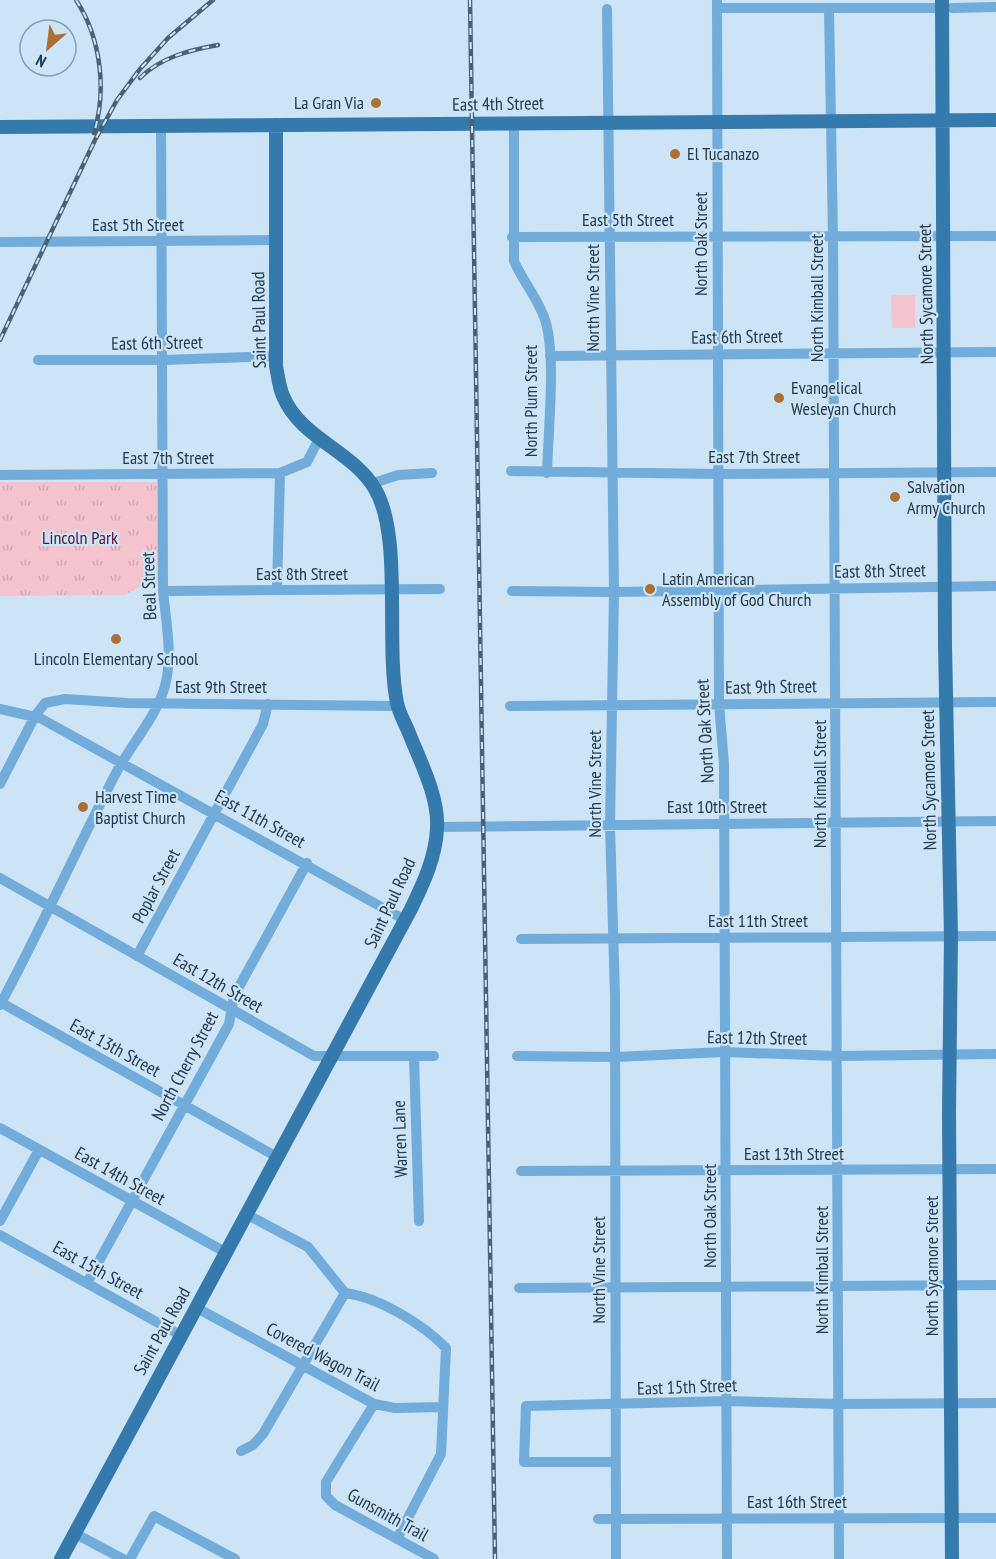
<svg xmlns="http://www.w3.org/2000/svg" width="996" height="1559" viewBox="0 0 996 1559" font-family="'PT Sans Narrow',sans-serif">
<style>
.grass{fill:url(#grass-tufts)}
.garden{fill:#f5c3ce}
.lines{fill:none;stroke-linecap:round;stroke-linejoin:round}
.minor{stroke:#71acda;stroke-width:10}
.major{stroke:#357aac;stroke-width:14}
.rail-casing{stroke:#4a6174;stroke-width:4.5}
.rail{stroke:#cde3f6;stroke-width:2;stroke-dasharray:7;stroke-linecap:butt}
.poi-dot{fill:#ad7034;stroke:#cde3f6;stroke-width:2}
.labels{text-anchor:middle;stroke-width:4.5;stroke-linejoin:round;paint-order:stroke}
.poi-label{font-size:18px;fill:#21394b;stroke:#cde3f6;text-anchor:start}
.street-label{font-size:18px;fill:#21394b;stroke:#cde3f6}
.park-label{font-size:18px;fill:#57112b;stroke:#cde3f6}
</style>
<defs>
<pattern id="grass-tufts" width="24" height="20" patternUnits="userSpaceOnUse" patternTransform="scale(1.5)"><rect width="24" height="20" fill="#f5c3ce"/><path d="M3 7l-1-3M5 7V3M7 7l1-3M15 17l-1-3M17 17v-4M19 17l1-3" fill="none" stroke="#d2a8b2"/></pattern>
</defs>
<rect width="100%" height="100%" fill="#cde3f6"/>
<path class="grass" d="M 0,482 L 157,482 L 159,585 L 137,588 L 125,595 L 0,596 Z"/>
<path class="garden" d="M 891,295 L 915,295 L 915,328 L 892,328 Z"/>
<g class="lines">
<path class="minor" d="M 717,0 L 719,704 L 724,764 L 727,1559
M 717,8 L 935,8
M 952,8 L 996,7
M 607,9 L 614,592 L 610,825 L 615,996 L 616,1559
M 829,9 L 833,237 L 839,1559
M 514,122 L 514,261 C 523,282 540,301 546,323 C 556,360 548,432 547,473
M 512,237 L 996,236
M 0,242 L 276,240
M 550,356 L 996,352
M 38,360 L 164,360 L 276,356
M 511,471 L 718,474 L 996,472
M 0,475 L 280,473 L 307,462 L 319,439
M 371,484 L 398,475 L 432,473
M 277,590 L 280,473
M 163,591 L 440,589
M 512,591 L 614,592 L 996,586
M 510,706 L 996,702
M 0,709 L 40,718 L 405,920
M 0,784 L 35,716 L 45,703 L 65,699 L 127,703 L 397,706
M 437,827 L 996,821
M 0,878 L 314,1056 L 434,1056
M 521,939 L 996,936
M 137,956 L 263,724 L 268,704
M 0,1002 L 277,1157
M 0,1005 C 41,929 76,850 116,773 C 131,744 156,718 165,686 C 173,655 166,622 163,591 L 161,126
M 414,1056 L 419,1221
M 517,1056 L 616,1057 L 724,1052 L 838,1056 L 996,1054
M 0,1128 L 225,1252
M 521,1171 L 996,1169
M 246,1214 L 308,1247 L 345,1293
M 0,1221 L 39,1150
M 0,1235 L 180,1335
M 87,1283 L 229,1024 L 234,996 L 307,863
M 519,1288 L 996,1285
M 345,1293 C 378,1297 423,1324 446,1348 L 441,1454 L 397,1539
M 195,1307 L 374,1404 L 395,1408 L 442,1407
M 374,1404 L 326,1482 L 326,1496 L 335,1505 L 434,1559
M 241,1451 L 253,1445 L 263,1434 L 345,1293
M 616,1462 L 524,1462 L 526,1406 L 727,1401 L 839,1404 L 996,1403
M 598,1519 L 996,1518
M 74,1533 L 123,1559
M 130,1559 L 154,1516 L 235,1559"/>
<path class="major" d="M 942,0 L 945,645 L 951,936 L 949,1112 L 952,1559
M 0,127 L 996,120
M 61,1559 L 411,909 C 423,884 436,857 437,828 C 439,797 420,761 409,733 C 405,723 399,713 397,703 C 385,643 403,536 375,489 C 352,450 301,439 283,396 C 279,387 278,376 276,366 L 276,125"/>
<defs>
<path id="rail" d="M 76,0 C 101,38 107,90 94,133
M 470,0 L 495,1559
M 140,78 C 161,57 190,50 218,45
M 0,340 L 95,140 L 117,100 L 140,69 L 168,38 L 213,0"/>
</defs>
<use href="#rail" class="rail-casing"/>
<use href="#rail" class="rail"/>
</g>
<g class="poi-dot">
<circle cx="376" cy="103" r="6"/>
<circle cx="675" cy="154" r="6"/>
<circle cx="779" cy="398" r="6"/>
<circle cx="895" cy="497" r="6"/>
<circle cx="650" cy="589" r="6"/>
<circle cx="116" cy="639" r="6"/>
<circle cx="83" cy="807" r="6"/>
</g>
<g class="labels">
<g class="poi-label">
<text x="364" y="109" text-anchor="end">La Gran Via</text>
<text x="687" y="160">El Tucanazo</text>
<text x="791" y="394">Evangelical<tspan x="791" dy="21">Wesleyan Church</tspan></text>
<text x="907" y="493">Salvation<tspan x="907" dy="21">Army Church</tspan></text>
<text x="662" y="585">Latin American<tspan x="662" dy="21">Assembly of God Church</tspan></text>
<text x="116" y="665" text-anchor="middle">Lincoln Elementary School</text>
<text x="95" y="803">Harvest Time<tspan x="95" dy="21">Baptist Church</tspan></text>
</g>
<g class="street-label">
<text transform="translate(498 104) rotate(-1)" y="6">East 4th Street</text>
<text x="628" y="226">East 5th Street</text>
<text x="138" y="231">East 5th Street</text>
<text transform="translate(701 244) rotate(-90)" y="6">North Oak Street</text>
<text transform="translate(926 294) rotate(-91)" y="6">North Sycamore Street</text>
<text transform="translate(593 298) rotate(-90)" y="6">North Vine Street</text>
<text transform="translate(817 298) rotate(-90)" y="6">North Kimball Street</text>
<text transform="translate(259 320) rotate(-91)" y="6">Saint Paul Road</text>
<text transform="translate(737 337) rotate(-1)" y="6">East 6th Street</text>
<text transform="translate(157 343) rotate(-1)" y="6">East 6th Street</text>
<text transform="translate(531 401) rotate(-90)" y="6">North Plum Street</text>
<text x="754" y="463">East 7th Street</text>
<text x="168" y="464">East 7th Street</text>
<text transform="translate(880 571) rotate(-1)" y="6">East 8th Street</text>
<text x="302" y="580">East 8th Street</text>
<text transform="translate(149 586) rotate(-92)" y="6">Beal Street</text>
<text x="221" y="693">East 9th Street</text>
<text transform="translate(771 687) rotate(-1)" y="6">East 9th Street</text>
<text transform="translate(705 731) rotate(-93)" y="6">North Oak Street</text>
<text transform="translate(929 780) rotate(-91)" y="6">North Sycamore Street</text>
<text transform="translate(595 784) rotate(-90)" y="6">North Vine Street</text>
<text transform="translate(820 784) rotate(-90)" y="6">North Kimball Street</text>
<text x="717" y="813">East 10th Street</text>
<text transform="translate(260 819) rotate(29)" y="6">East 11th Street</text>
<text transform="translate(156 886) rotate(-62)" y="6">Poplar Street</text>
<text transform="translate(390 903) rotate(-65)" y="6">Saint Paul Road</text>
<text x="758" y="927">East 11th Street</text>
<text transform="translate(218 983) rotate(30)" y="6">East 12th Street</text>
<text transform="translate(757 1038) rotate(1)" y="6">East 12th Street</text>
<text transform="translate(115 1048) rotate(29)" y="6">East 13th Street</text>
<text transform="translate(185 1066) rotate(-62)" y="6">North Cherry Street</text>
<text transform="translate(400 1139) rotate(-92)" y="6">Warren Lane</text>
<text x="794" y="1160">East 13th Street</text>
<text transform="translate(120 1176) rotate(29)" y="6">East 14th Street</text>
<text transform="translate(710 1216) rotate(-90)" y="6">North Oak Street</text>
<text transform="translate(932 1266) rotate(-90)" y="6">North Sycamore Street</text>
<text transform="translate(98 1270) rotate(29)" y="6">East 15th Street</text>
<text transform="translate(599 1270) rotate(-90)" y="6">North Vine Street</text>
<text transform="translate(822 1270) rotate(-90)" y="6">North Kimball Street</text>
<text transform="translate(162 1331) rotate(-61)" y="6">Saint Paul Road</text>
<text transform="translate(323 1357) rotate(28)" y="6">Covered Wagon Trail</text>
<text transform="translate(687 1387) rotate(-2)" y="6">East 15th Street</text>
<text x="797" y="1508">East 16th Street</text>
<text transform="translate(388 1515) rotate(29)" y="6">Gunsmith Trail</text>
</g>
<g class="park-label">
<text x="80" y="544">Lincoln Park</text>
</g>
</g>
<g transform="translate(48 48) rotate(208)"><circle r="28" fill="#cde3f6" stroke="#889fb2" stroke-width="1.5"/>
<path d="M0-4.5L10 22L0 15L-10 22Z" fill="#ad7034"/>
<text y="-9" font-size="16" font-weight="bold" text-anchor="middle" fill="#21394b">N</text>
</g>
</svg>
